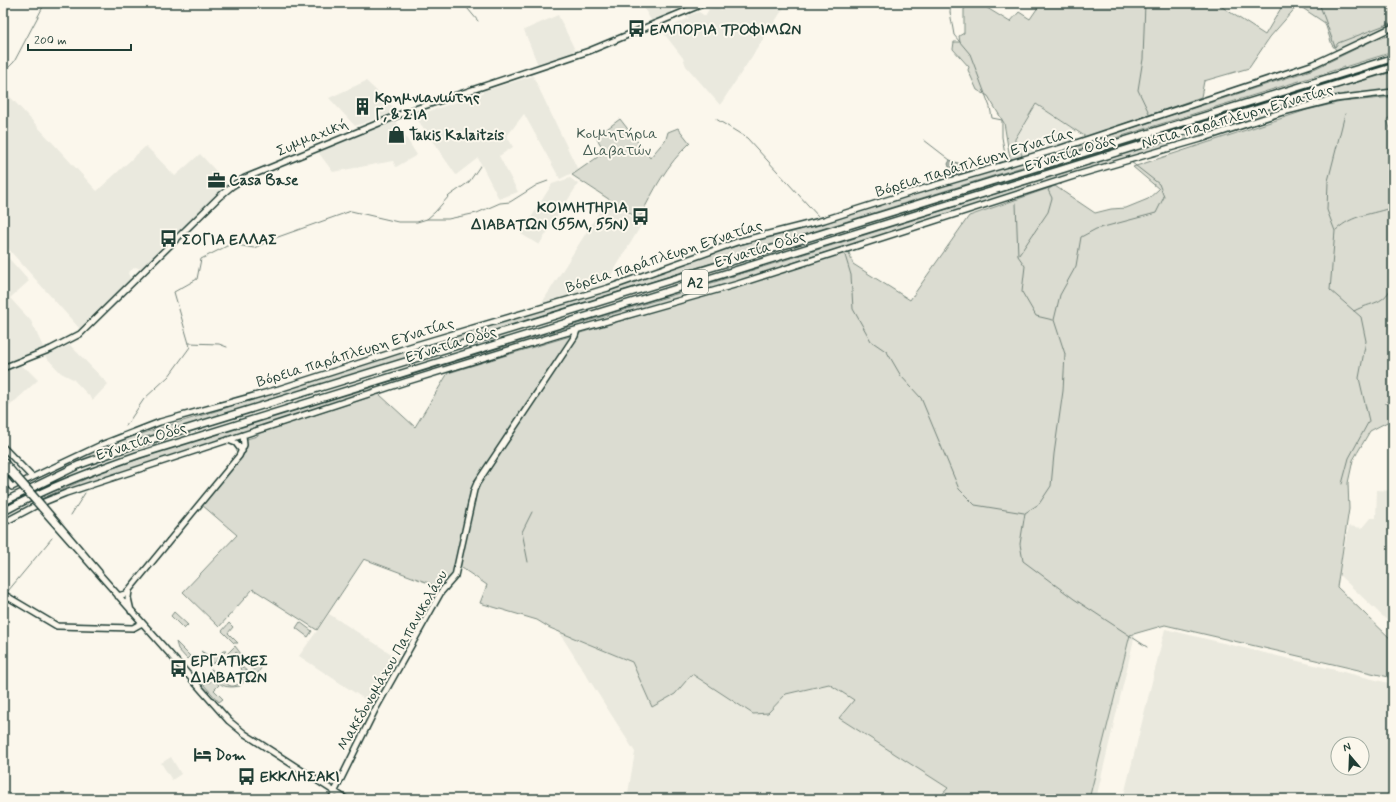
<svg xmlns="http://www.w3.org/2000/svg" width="1396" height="802" viewBox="0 0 1396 802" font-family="Mynerve,sans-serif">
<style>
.built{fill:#eae9de;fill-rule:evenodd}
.green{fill:#dbdcd1;stroke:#7d8c82}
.water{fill:#adb4aa;stroke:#74847b}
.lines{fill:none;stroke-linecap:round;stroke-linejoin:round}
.stream{stroke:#74847b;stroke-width:1}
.secondary-casing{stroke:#1f3d34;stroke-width:8}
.highway-casing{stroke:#1f3d34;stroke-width:9}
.secondary{stroke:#fbf7ec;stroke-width:5}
.highway{stroke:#fbf7ec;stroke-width:6}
.secondary-bridge-casing{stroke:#1f3d34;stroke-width:8;stroke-linecap:butt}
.secondary-bridge{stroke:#fbf7ec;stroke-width:5}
.labels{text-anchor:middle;stroke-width:4;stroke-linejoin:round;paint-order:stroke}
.shield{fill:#fbf7ec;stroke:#61756b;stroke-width:1}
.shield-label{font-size:14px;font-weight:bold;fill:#1f3d34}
.poi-label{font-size:15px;font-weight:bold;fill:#1f3d34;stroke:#fbf7ec;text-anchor:start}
.street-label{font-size:15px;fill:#1f3d34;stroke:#fbf7ec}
.park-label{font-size:15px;fill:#455d53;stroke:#fbf7ec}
</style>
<rect width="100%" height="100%" fill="#fbf7ec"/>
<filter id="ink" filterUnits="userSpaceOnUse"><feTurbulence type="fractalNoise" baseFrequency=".025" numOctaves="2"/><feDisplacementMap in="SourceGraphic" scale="8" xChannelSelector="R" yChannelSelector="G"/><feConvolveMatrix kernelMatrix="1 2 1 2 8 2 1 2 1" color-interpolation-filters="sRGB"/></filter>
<g filter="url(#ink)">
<path class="built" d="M 641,3 L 667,3 L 673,13 L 652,22 Z
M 736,3 L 787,3 L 720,105 L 686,66 L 683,58 L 662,31 L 689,18 L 686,16 L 699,12 L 705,16 L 709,9 L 717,7 L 721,10 Z
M 558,15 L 576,52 L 538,65 L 524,30 Z
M 533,76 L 578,170 L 560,179 L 524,114 L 507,136 L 513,147 L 499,156 L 518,192 L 499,199 L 478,158 L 456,175 L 415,116 L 483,93 L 483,91 Z
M 366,81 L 398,111 L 355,126 L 329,98 Z
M 3,89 L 97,191 L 146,146 L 175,176 L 200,154 L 228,184 L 161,248 L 142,269 L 135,267 L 128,273 L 131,280 L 80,329 L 3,243 Z
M 1036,104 L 1077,131 L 1072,134 L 1074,140 L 1021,156 L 1022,153 L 1015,144 L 1016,138 Z
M 395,120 L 417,155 L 396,167 L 393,161 L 333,172 L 318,152 Z
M 570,178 L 578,184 L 539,245 L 521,234 L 552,184 Z
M 606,201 L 642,224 L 607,282 L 540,306 Z
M 3,252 L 29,281 L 10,298 L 31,321 L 44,349 L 3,365 Z
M 70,345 L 108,384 L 93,400 L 73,379 L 61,373 L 45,356 Z
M 19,365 L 28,370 L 38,380 L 3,412 L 3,372 Z
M 1175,466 L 1096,799 L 627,799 L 635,752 L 538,599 Z
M 1377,490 L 1393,491 L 1393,626 L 1338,574 L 1349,526 L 1362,528 L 1370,518 L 1376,518 Z
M 329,614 L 401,660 L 375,706 L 299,656 Z
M 1165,629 L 1393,684 L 1393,799 L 1123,799 ZM 1338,744 L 1362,744 L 1362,768 L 1338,768 Z
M 171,757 L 181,774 L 172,780 L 161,763 Z"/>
<path class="green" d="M 971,3 L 979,3 L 1010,22 L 1019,12 L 1030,19 L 1041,3 L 1216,3 L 1265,35 L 1284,3 L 1393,3 L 1393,23 L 1337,51 L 1332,45 L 1325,23 L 1298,5 L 1270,37 L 1249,68 L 1204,81 L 1201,97 L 1086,137 L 1036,104 L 1015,139 L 1015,144 L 1022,154 L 1021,157 L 1010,159 L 1004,123 L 988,96 L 977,90 L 968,70 L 969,67 L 953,49 L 954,42 L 960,42 L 959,36 L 964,33 L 964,9 Z
M 1393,34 L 1393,52 L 115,448 L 30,486 L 27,483 L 115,442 L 300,385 L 408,349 L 612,288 L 732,247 L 816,226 L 925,190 L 1117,133 L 1314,69 L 1372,41 Z
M 1393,61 L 1393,63 L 905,214 L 904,212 Z
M 1393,72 L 1393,90 L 1350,95 L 1095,167 L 1011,196 L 804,259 L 714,290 L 459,364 L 231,436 L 62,492 L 43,501 L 41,499 L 101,472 L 174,447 L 670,296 L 1299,99 Z
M 1393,97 L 1393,116 L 1387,119 L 1393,138 L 1393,395 L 1385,403 L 1393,406 L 1393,419 L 1370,431 L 1353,460 L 1348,483 L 1349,509 L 1337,587 L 1393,641 L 1393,678 L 1165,625 L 1130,635 L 1089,799 L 938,799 L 948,788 L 839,718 L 854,700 L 829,684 L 786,694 L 768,713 L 753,714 L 692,674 L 675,694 L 652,707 L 632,662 L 550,628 L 537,620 L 480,603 L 487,585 L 459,566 L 455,566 L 452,575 L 439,587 L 364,559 L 317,630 L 253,589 L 219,627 L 183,592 L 237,535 L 202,505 L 244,454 L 247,439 L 257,436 L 259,433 L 379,394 L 415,427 L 448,373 C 581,332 715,294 848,250 L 853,264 L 910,300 L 969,216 L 1055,186 L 1095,213 L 1111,209 L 1126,208 L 1148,199 L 1159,189 L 1133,167 L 1307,110 L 1341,102 Z
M 620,119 L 650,158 L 666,139 L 668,132 L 678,128 L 690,143 C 667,164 653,191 639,219 L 572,175 L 605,152 L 596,137 Z
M 174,612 L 188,625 L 184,629 L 171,616 Z
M 300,622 L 312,631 L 308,637 L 296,628 Z
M 229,623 L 233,627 L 228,633 L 238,643 L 234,643 L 222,631 Z
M 176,642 L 190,656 L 187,659 L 178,649 Z
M 235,646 L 241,654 L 240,655 L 236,652 L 231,657 L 227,654 Z
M 201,651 L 212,658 L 217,653 L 219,655 L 223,651 L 226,651 L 213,664 Z
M 253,661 L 261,668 L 253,681 L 249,681 L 245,678 L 244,672 L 239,667 L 240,665 L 249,673 L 255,668 L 251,663 Z
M 211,669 C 225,676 227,697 244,679 L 245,680 L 240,686 C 224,689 216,685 211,669 Z
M 213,679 L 219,685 L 214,690 L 223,699 L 219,702 L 203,684 L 207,681 L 209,683 Z"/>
<path class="water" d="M 950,160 L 958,163 L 974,173 L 938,182 L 939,179 L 950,169 L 948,164 Z"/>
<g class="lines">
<path class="stream" d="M 463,3 L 478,21
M 951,3 L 950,12 L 954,35 L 970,54 L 990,107 L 992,118 L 1002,120 L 1002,137 L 1006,161
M 1145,3 L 1143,59 L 1138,90 L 1149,113
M 1319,3 L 1335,47 L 1338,43 L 1393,22
M 3,73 L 14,62 L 45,3
M 716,119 L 747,138 L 818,216
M 924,140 L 950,160
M 1131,162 L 1159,184 L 1164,197 L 1156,213 L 1096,229 L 1081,237 L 1076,266 L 1060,295 L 1054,320 L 1065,354 L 1063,391 L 1054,454 L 1051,486 L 1039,504 L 1025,513 L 1020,544 L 1023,561 L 1074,599 L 1147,647
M 1016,203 L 1018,256 L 1025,266 L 1022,292 L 1036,316 L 1053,320
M 427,219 L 448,219 L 477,213 L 500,203 L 510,202 L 537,185 L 548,181
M 1336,230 C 1353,214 1371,215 1393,207
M 844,252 L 851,275 L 853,309 L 871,341 L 887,352 L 901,376 L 921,398 L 959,489 L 975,505 L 1024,513
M 1019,255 L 1048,212 L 1052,198 L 1048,190 L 1053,186
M 1354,311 C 1372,301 1385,306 1393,283
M 189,343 L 219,344 L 227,347
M 126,426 L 144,399 L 169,376 L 190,347 L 174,292 L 197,279 L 201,259 L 231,244 L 254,248 L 278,237 L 351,211 L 398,222 L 417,222 L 427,219 L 435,212 L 449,196 L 469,182 L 480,166
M 1342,484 L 1349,458 L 1369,421 L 1359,378 L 1366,341 L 1361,317 L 1330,290 L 1335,231 L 1327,210 L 1328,181 L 1345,114
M 71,515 L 85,493
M 528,562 L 522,532 L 532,512
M 3,588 L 8,591 L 52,538"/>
<defs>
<path id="secondary" d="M 1392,3 L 1393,5
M 3,368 L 51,349 L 80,334 L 219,197 L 232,186 L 245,178 L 406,112 L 589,51 L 705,3
M 228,440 L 236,443 L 242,451
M 3,447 L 32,477
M 3,460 L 15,474
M 3,465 L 13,476
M 3,477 L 12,487 L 101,445 L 160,422 L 279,389 L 416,345 L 608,288 L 737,242 L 824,220 L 909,193 L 1058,149 L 1314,64 L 1393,27
M 43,506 L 99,572
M 41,508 L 229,721 L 245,734 L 346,799
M 3,523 L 39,504 L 66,493 L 405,382 L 558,335 L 738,284 L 1077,175 L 1201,139 L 1283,112 L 1335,99 L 1393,92
M 129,591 L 128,598 L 131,611
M 3,594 L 57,626 L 133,628 L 142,623
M 118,596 L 125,594 L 129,590 L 239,456 L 244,445 L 243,435
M 331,799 L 376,708 L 441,592 L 455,576 L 474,490 L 477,483 L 575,336 L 577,330"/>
<path id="highway" d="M 3,502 L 79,465 L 134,445 L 1393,58
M 3,512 C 46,488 92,471 138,455 L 1393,67"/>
</defs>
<use href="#secondary" class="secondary-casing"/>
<use href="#highway" class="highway-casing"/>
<use href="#secondary" class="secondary"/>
<use href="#highway" class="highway"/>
<defs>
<path id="secondary-bridge" d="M 15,474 L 43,506
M 13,476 L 41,508"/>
</defs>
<use href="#secondary-bridge" class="secondary-bridge-casing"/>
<use href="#secondary-bridge" class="secondary-bridge"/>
</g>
</g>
<defs>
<symbol id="bus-bare" viewBox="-9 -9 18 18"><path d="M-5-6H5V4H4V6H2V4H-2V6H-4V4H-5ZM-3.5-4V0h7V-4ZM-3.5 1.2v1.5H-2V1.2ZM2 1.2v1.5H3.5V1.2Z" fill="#1f3d34" stroke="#fbf7ec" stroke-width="2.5" paint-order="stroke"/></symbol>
<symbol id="building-bare" viewBox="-9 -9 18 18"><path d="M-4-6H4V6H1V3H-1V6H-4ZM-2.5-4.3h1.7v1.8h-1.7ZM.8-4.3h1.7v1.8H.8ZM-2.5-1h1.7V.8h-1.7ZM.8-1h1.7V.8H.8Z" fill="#1f3d34" stroke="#fbf7ec" stroke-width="2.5" paint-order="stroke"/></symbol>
<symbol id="shop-bare" viewBox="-9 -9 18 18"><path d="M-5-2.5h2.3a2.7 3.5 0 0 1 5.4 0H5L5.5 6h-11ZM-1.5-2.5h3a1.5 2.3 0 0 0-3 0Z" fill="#1f3d34" stroke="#fbf7ec" stroke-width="2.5" paint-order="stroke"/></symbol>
<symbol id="office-bare" viewBox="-9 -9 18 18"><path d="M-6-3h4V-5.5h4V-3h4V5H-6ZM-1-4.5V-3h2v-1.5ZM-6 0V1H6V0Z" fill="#1f3d34" stroke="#fbf7ec" stroke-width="2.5" paint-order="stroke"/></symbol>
<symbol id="hotel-bare" viewBox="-9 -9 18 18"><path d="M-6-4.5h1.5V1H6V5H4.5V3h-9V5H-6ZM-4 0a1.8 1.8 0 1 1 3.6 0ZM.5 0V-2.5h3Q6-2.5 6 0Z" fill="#1f3d34" stroke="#fbf7ec" stroke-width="2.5" paint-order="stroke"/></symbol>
</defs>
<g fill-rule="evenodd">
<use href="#bus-bare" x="624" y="16" width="25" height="25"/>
<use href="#building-bare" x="350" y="94" width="25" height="25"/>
<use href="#shop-bare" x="384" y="122" width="25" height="25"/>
<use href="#office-bare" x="204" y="168" width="25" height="25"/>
<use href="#bus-bare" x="628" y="204" width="25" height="25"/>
<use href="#bus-bare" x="156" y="226" width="25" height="25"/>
<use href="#bus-bare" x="166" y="656" width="25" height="25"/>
<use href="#hotel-bare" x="190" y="742" width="25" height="25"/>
<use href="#bus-bare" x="234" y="764" width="25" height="25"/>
</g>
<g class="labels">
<rect class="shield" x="682" y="270" width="26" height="24" rx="3"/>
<g class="shield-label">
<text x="695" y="287">Α2</text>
</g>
<g class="poi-label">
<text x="650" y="34">ΕΜΠΟΡΙΑ ΤΡΟΦΙΜΩΝ</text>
<text x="375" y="102">Κρημνιανιώτης<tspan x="375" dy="17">Γ, &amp; ΣΙΑ</tspan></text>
<text x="409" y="140">Takis Kalaitzis</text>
<text x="229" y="185">Casa Base</text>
<text x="628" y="212" text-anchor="end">ΚΟΙΜΗΤΗΡΙΑ<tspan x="628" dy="17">ΔΙΑΒΑΤΩΝ (55Μ, 55Ν)</tspan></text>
<text x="182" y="244">ΣΟΓΙΑ ΕΛΛΑΣ</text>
<text x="191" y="665">ΕΡΓΑΤΙΚΕΣ<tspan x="191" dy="17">ΔΙΑΒΑΤΩΝ</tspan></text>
<text x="215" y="760">Dom</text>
<text x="260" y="781">ΕΚΚΛΗΣΑΚΙ</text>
</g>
<g class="street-label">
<text transform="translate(1237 116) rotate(-16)" y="5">Νότια παράπλευρη Εγνατίας</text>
<text transform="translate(312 137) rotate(-23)" y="5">Συμμαχική</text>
<text transform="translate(1070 153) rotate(-17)" y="5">Εγνατία Οδός</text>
<text transform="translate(974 162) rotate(-17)" y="5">Βόρεια παράπλευρη Εγνατίας</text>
<text transform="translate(760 249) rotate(-17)" y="5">Εγνατία Οδός</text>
<text transform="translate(664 256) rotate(-18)" y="5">Βόρεια παράπλευρη Εγνατίας</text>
<text transform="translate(451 344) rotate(-17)" y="5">Εγνατία Οδός</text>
<text transform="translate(355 352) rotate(-17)" y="5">Βόρεια παράπλευρη Εγνατίας</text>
<text transform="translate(141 441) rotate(-18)" y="5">Εγνατία Οδός</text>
<text transform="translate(392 660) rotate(-60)" y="5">Μακεδονομάχου Παπανικολάου</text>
</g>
<g class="park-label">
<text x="617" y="138">Κοιμητήρια<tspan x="617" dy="17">Διαβατών</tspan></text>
</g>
</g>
<rect width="1396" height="802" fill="none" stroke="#fbf7ec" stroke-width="16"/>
<rect x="8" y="8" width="1380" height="786" fill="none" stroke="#1f3d34" stroke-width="1.5" filter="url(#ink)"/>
<g transform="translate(1350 756) rotate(341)"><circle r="19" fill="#fbf7ec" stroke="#a3ada2"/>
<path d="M0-3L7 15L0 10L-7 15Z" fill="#1f3d34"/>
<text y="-6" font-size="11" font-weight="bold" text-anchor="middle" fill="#1f3d34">N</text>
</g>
<path d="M28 44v6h103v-6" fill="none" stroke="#1f3d34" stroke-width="2"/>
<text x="34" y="44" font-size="12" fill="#1f3d34" stroke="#fbf7ec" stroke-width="3" paint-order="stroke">200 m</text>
</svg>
